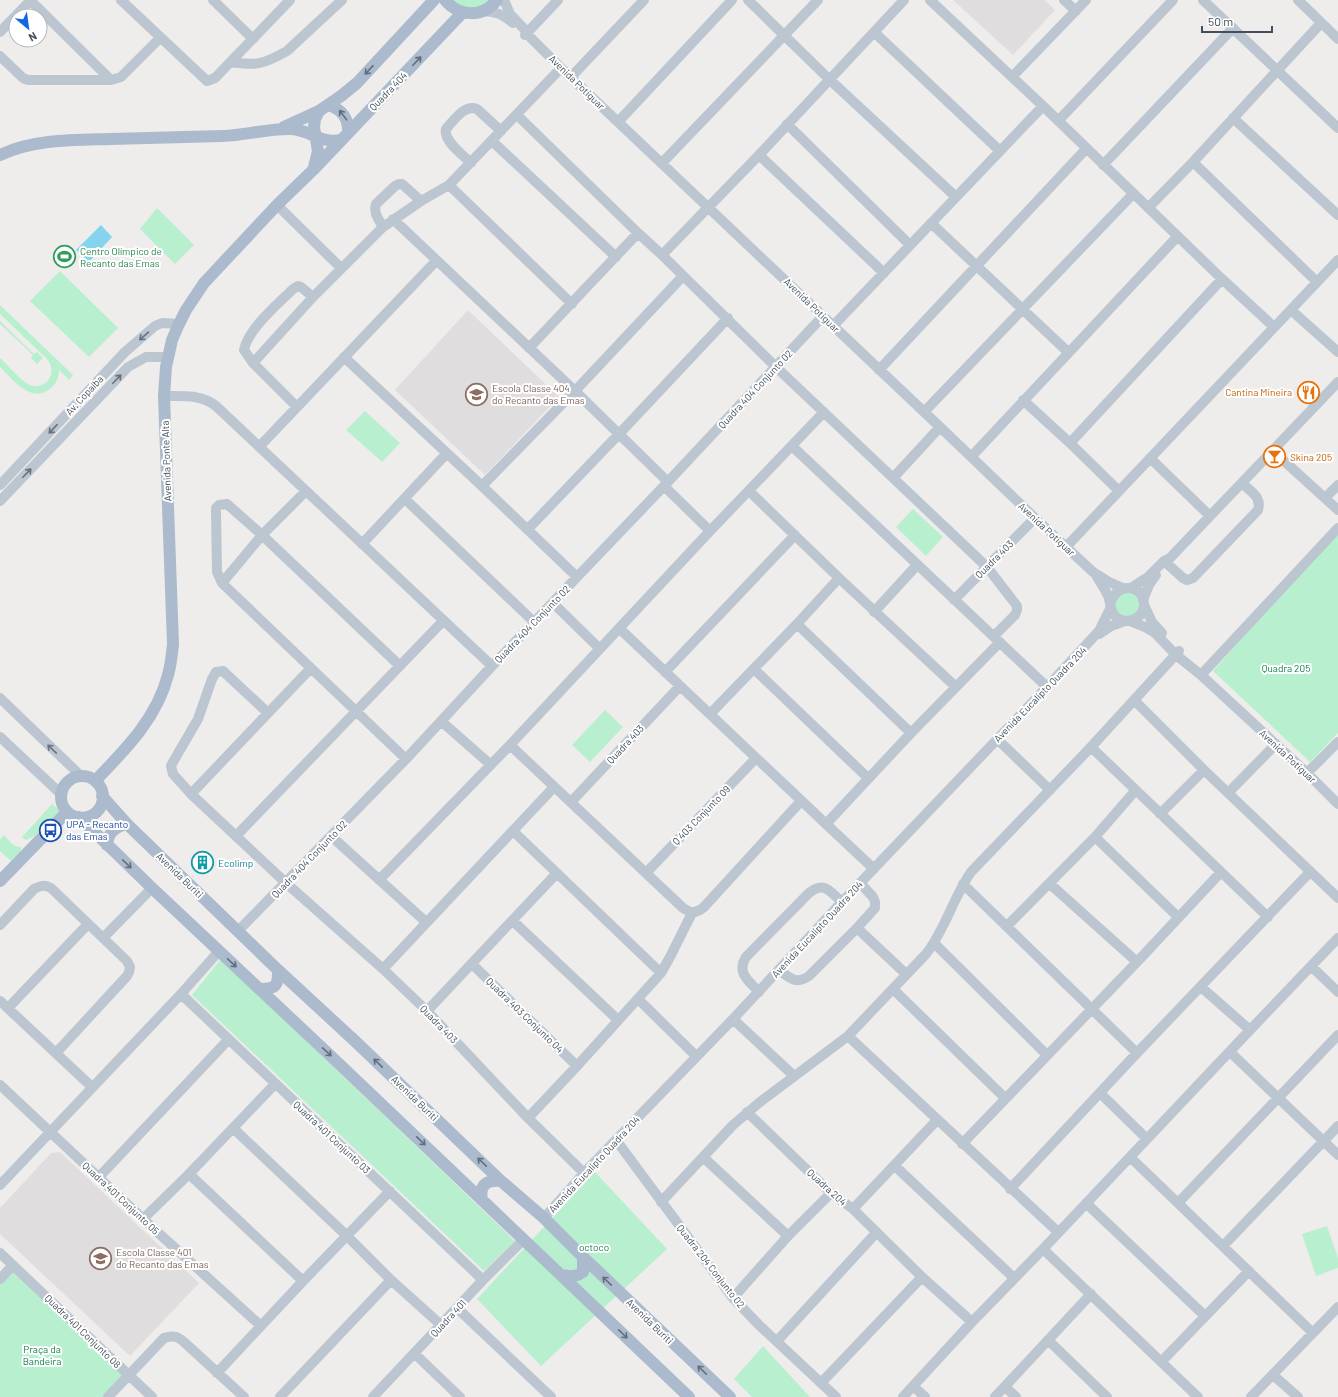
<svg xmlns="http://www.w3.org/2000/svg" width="1338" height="1397" viewBox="0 0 1338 1397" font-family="Barlow,sans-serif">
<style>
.education{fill:#e0ddde}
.green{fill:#b8f0cf}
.water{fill:#84d4ee}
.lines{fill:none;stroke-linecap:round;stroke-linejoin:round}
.minor{stroke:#bcc6d0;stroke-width:10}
.major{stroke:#abbbcd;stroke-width:12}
.oneway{stroke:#636f7c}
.oneway2{stroke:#68737d}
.labels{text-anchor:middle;stroke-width:4;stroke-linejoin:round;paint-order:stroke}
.street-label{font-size:10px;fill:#444f5a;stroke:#fff}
.leisure-label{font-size:10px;fill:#27864d;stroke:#fff;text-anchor:start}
.education-label{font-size:10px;fill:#785e54;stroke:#fff;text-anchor:start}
.food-label{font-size:10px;fill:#c56008;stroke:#fff;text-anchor:end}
.park-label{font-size:10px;fill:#137d4c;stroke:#fff}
.transit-label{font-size:10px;fill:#164399;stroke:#fff;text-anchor:start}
.culture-label{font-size:10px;fill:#0d838f;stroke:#fff;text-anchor:start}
</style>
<rect width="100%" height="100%" fill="#efecec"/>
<path class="education" d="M 953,0 L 1045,0 L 1055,10 L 1013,55 Z
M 468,310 L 559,397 L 485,475 L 395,390 Z
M 60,1152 L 199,1283 L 130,1356 L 0,1234 L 0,1208 L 51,1153 Z"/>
<path class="green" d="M 450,0 L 494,0 L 471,10 Z
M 157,208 L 194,245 L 175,264 L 140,229 Z
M 60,271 L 118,328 L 89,357 L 30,301 Z
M 0,305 L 73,375 L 69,380 L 59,370 C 59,378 56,384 50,389 C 31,404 12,379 0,367 L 0,358 C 7,364 22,382 30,385 C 47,391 58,372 47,359 L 0,314 Z
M 0,321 L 34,354 L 37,352 L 43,358 L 37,364 L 31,358 L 33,355 L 0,324 Z
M 365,411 L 400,443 L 382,462 L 346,430 Z
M 913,509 L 943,537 L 926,556 L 896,527 Z
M 1338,529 L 1338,733 L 1310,762 L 1213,671 Z
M 1133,592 L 1138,596 L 1140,609 L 1132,617 L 1120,616 L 1114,606 L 1119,593 Z
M 605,710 L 623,727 L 590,762 L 572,745 Z
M 52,804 L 60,811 L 35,836 L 26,840 L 22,837 Z
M 4,835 C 9,840 14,848 21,847 L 21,852 L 11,861 L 0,851 L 0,839 Z
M 221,959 L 515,1241 L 484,1271 L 192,995 Z
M 595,1172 L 667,1249 L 541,1366 L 477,1299 Z
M 1327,1226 L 1338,1258 L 1338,1268 L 1316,1276 L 1302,1234 Z
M 14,1269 L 124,1375 L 103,1397 L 0,1397 L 0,1284 Z
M 763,1346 L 810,1397 L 752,1397 L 734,1379 Z"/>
<path class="water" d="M 101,225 L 112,237 L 89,262 L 76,250 Z"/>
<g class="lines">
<path class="minor" d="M 30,0 L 111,80
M 121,0 L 207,81 L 215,78 L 290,0
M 213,0 L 253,39
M 504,0 L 510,14 L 527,32 L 531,38 L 561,68 L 940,427 L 1035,518 L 1093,572 L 1109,582 L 1123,588
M 748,0 L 829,79 L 956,197
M 930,0 L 1043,106 L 1222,279 L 1274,327
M 1064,0 L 1076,11
M 1203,0 L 1338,128
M 1298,0 L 1338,39
M 483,11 C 496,11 503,15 513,23
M 0,32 L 31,0
M 874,32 L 1000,151
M 525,35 L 558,0
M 0,56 L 23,78 L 28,80 L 111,80 L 121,77 L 160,38
M 231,62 C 257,66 264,64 287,51 L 342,0
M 571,77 L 644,0
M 1012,77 L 1086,0
M 517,115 L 638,233 L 662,255 L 776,367 L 987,567 L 1017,606 L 1017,610 L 1015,615 L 994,636
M 1233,118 L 1338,215
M 1058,121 L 1173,0
M 618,122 L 732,0
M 787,124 L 910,245
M 492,141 L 616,257
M 759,155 L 884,273
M 1193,162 L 1317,282
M 471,163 C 463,155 443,141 446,129 C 454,120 465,104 477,109 L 501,131
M 662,163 L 818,0
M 1103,165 L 1233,28
M 449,185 L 572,304
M 277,205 L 341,268
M 1148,208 L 1193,162 L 1321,23
M 393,219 L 575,391 L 668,482
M 931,223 L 1068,352
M 383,227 C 379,220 373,213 376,204 L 395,186 L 399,184 L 402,184 L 421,201
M 662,255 L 759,155 L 904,0
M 1291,310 L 1338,352
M 833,326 L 1043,106
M 529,348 L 638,233
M 344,357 L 482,486 L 577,577
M 253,363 L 244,350 C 248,329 278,304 293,289 L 298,286 L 301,287 L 313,297
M 879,370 L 1086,149
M 164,396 C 182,396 201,394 216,406 L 492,666
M 1023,400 L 1070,443 L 1119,491
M 297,407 L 253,363 L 313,297 L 383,227 L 421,201 L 449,185 L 561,68
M 924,412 L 1133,194
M 1070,443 L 1222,279
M 792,446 L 1047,687
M 259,447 L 436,261
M 1273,451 L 1338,510
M 971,457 L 1177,237
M 1150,458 L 1210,516
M 893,478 L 940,427
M 0,485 L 125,352 L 155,326 L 162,323 L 178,324
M 482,486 L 575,391 L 683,276
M 664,486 L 710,531
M 749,491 L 839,578 L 956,687
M 1325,498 L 1338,485
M 405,499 L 534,622
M 0,501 L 128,367 L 146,357 L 168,357
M 528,529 L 619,434 L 728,318
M 362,544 L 447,453
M 1066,547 L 1338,260
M 1164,561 L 1183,578 L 1187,580 L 1193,578 L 1258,510 C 1262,497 1251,492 1242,483
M 1096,575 C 1100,582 1105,589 1108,596 C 1110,601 1110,606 1112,611 C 1116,621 1129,624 1138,617 C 1142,614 1144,609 1144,604 C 1143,583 1116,583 1111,602
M 222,583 L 262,535 L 306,491
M 1131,588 L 1148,577 L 1164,561 L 1170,558 L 1338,382
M 954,600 L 1035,518
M 1143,600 L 1149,585 L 1156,575
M 553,603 L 600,649
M 1144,605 L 1152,622 L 1162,633
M 874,612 L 917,565
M 1130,621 L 1145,627 L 1155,633 L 1176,655 L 1201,675 L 1307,773 L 1338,804
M 797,624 L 911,733
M 620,629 L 826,824 L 911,733 L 1000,642
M 1099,634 L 1111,626 L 1125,621
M 400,666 L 262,535 L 227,504 L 219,505 L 216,508 L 216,512 L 217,572 L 222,583 L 406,759
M 754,669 L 868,778
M 665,672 L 795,535
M 1201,675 L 1338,528
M 0,698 L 81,776
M 1134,700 L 1204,770 L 1338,898
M 268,713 L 223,671 L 216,672 L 212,679 L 198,719 L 173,762 L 171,766 L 173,774 L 191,794 L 286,883 L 383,969 L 427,1011 L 528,1118 L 584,1173
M 710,714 L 797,624 L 839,578
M 441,721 L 491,765
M 0,737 L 61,794
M 997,739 L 1050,790
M 510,745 L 683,908 L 692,913 L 700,910 L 704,907 L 801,801
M 1091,747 L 1268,917
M 1307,773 L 1338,742
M 1228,793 L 1276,744
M 191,794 L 311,668
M 571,802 L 680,686
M 1160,814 L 1204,770
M 826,824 L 874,869
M 513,831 L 661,973
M 236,836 L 443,621
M 331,836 L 426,922
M 1095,837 L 1178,917
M 646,873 L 756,758
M 379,880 L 510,745 L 710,531 L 824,412
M 963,884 L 1137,1053
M 1050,884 L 1137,962
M 513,921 L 618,1020
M 0,925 L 34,889 C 40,886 44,884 51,888 L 127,961 L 130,967 L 129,972 L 127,976 L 56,1053
M 1007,926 L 1095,837 L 1135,791
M 857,928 L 906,974
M 238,931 L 406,759 L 492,666 L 664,486 L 823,316
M 103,938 L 152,888
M 934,943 L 1047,1055
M 472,964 L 577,1066
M 1312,967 L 1338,992
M 383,969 L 554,787
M 779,970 C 790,978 796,985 809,976 L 857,928 L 875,908 L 875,902 L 873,897 L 861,884
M 1201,987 L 1250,1030
M 893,989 L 1005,1098
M 759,992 C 749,981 736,973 746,957 L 809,893 C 825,881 829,891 842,902
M 181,994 L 483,1280
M 638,999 L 696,1056
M 0,1001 L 92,1087
M 8,1008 L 88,924
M 427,1011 L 556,874
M 733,1019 L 794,1076
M 848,1036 L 1058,1232
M 1230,1052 L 1338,1155
M 0,1085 L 143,1219 L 261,1326
M 1100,1093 L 1147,1139
M 747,1112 L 831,1193 L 853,1209 L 937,1120
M 528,1118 L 577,1066 L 661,973 L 670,957 L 692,913
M 233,1128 L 347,1236 L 391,1280 L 441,1325
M 616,1140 L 733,1298 L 758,1324 L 836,1397
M 962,1144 L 1137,962 L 1221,872
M 703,1157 L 788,1236
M 1130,1157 L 1313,1333
M 895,1166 L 1014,1278
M 189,1174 L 303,1281
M 99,1177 L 228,1040
M 0,1185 L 181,994 L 219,951
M 1010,1189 L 1137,1053 L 1310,872
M 661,1202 L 733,1125 L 760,1102 L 848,1036 L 926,954 C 945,930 953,898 971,872 L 1091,747 L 1179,651
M 1086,1203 L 1205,1316
M 1178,1203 L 1338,1035
M 853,1209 L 922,1277 L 972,1322
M 544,1218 L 584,1173 L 733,1019 L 842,902 L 1047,687 L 1099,631 L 1111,607
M 143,1219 L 189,1174 L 275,1084
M 1224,1245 L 1338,1126
M 1043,1249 L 1198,1397
M 0,1253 L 152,1397
M 0,1279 L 13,1265
M 733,1298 L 788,1236 L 831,1193
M 457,1308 L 551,1397
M 1048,1340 L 1107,1397
M 777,1341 L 876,1233
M 415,1354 L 460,1397
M 1161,1362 L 1249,1271
M 217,1373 L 303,1281 L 390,1191
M 1273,1375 L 1298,1397
M 821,1383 L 922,1277
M 913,1386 L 925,1397
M 1005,1387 L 1016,1397
M 108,1397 L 164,1338 C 173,1335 177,1336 184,1342 L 244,1397
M 280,1397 L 391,1280
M 373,1397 L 483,1280 L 523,1240
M 903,1397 L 972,1322 L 1043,1249 L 1250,1030 L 1338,938
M 995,1397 L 1091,1294
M 1251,1397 L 1338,1307"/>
<path class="major" d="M 445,0 C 459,17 483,18 497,0
M 328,105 C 342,109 349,119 348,133
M 284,127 L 319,111 L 341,96 L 357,83 L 434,0
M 0,155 C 34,139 74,140 110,139 C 148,138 185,137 223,136 C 245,135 267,129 289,129 C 311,129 319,144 341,140
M 314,167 L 318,151 L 314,127 L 315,119 L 319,111
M61 797a21 21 0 1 1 42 0a21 21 0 1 1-42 0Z
M 95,781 C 126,749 157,718 168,675 C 171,665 172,654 173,644 L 164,396 L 166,367 L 172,340 L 178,326 L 186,310 L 204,283 L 277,205 L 313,170 L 463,12
M 102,796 L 127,824 L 278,970 L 356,1042 L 501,1181 L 544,1218 L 583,1257 L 730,1397
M 79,817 L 152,888 L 335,1060 L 689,1397
M 107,845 C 108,832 115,827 127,824
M 0,881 L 67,812
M 260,989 C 277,989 278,985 278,970
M 482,1200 C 479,1184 487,1180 501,1181
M 561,1275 C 570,1276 575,1278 583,1272 L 583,1257"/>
</g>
<defs><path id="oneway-shaft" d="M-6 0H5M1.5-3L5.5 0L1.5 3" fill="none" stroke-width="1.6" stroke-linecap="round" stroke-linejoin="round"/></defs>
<g class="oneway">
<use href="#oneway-shaft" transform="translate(417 61) rotate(-46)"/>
<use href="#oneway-shaft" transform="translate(369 70) rotate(133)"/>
<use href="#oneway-shaft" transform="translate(343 115) rotate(-127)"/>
<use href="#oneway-shaft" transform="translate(127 864) rotate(44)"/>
<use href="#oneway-shaft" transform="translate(232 963) rotate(43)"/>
<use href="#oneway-shaft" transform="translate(327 1052) rotate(43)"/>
<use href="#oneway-shaft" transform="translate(378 1063) rotate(-136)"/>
<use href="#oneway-shaft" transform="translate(421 1141) rotate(44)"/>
<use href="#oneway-shaft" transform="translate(482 1162) rotate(-136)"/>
<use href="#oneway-shaft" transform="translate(607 1281) rotate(-136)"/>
<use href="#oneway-shaft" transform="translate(623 1334) rotate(44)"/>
<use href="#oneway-shaft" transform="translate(702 1370) rotate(-136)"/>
</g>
<g class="oneway2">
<use href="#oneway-shaft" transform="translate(144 336) rotate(139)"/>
<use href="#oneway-shaft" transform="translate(117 379) rotate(-46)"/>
<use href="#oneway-shaft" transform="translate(53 429) rotate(133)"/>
<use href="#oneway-shaft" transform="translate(27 473) rotate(-46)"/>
<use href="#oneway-shaft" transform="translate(52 749) rotate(-136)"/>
</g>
<defs>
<symbol id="stadium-ring" viewBox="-11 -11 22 22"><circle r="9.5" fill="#fff" stroke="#2e9e5b" stroke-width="1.5"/><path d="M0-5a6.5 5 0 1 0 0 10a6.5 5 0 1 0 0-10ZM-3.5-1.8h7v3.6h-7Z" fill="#2e9e5b"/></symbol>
<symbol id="restaurant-ring" viewBox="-11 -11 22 22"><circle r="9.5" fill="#fff" stroke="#e8710a" stroke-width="1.5"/><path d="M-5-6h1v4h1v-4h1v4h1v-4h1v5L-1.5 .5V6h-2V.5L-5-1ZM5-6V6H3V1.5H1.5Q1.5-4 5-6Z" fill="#e8710a"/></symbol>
<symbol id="school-ring" viewBox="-11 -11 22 22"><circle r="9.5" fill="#fff" stroke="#8d6e63" stroke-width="1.5"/><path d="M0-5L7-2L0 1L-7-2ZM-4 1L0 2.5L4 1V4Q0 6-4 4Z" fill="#8d6e63"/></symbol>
<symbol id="bar-ring" viewBox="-11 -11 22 22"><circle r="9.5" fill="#fff" stroke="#e8710a" stroke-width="1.5"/><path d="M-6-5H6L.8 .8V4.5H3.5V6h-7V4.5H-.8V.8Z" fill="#e8710a"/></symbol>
<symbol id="bus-ring" viewBox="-11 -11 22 22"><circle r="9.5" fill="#fff" stroke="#1a4fb4" stroke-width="1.5"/><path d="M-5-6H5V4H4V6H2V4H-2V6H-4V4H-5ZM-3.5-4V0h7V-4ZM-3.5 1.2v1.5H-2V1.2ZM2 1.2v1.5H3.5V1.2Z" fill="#1a4fb4"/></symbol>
<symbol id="building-ring" viewBox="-11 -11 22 22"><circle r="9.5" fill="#fff" stroke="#0f9aa8" stroke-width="1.5"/><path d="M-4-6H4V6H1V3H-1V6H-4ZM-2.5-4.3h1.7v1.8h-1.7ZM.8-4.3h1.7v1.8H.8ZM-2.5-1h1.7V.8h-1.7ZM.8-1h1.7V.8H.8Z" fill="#0f9aa8"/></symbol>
</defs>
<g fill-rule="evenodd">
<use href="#stadium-ring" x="52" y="244" width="25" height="25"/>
<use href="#restaurant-ring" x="1296" y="380" width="25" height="25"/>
<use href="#school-ring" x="464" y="382" width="25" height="25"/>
<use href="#bar-ring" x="1262" y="444" width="25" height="25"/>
<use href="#bus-ring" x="38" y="818" width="25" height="25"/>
<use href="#building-ring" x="190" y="850" width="25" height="25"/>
<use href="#school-ring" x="88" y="1246" width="25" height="25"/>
</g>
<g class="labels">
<g class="street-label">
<text transform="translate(577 82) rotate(44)" y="4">Avenida Potiguar</text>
<text transform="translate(388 91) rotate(-46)" y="4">Quadra 404</text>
<text transform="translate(812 305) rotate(44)" y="4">Avenida Potiguar</text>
<text transform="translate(755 389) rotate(-47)" y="4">Quadra 404 Conjunto 02</text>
<text transform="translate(84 395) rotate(-47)" y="4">Av. Copaíba</text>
<text transform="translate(166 461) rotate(-92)" y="4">Avenida Ponte Alta</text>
<text transform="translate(1047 529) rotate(43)" y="4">Avenida Potiguar</text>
<text transform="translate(994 559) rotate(-45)" y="4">Quadra 403</text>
<text transform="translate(532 624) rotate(-46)" y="4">Quadra 404 Conjunto 02</text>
<text transform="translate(1040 694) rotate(-46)" y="4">Avenida Eucalipto Quadra 204</text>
<text transform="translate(625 744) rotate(-47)" y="4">Quadra 403</text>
<text transform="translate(1288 756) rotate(43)" y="4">Avenida Potiguar</text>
<text transform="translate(701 815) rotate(-46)" y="4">Q 403 Conjunto 09</text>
<text transform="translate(309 859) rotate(-46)" y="4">Quadra 404 Conjunto 02</text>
<text transform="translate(180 875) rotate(44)" y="4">Avenida Buriti</text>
<text transform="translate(817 929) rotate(-47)" y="4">Avenida Eucalipto Quadra 204</text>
<text transform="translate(525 1015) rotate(44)" y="4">Quadra 403 Conjunto 04</text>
<text transform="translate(439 1024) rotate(46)" y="4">Quadra 403</text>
<text transform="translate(415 1098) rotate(44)" y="4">Avenida Buriti</text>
<text transform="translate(332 1137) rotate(43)" y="4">Quadra 401 Conjunto 03</text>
<text transform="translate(594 1164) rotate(-47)" y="4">Avenida Eucalipto Quadra 204</text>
<text transform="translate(827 1187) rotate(42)" y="4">Quadra 204</text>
<text transform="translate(121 1198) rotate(43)" y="4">Quadra 401 Conjunto 05</text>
<text transform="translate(711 1266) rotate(52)" y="4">Quadra 204 Conjunto 02</text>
<text transform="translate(448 1318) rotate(-47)" y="4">Quadra 401</text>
<text transform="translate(650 1321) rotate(44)" y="4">Avenida Buriti</text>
<text transform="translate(83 1331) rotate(44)" y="4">Quadra 401 Conjunto 08</text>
</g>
<g class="leisure-label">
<text x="80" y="255">Centro Olímpico de<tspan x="80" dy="12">Recanto das Emas</tspan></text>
</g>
<g class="education-label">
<text x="492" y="392">Escola Classe 404<tspan x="492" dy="12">do Recanto das Emas</tspan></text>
<text x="116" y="1256">Escola Classe 401<tspan x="116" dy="12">do Recanto das Emas</tspan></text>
</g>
<g class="food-label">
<text x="1292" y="396">Cantina Mineira</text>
<text x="1290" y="461" text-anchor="start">Skina 205</text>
</g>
<g class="park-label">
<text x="1286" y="672">Quadra 205</text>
<text x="594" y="1251">octoco</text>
<text x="42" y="1353">Praça da<tspan x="42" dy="12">Bandeira</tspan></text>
</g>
<g class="transit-label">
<text x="66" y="828">UPA - Recanto<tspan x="66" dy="12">das Emas</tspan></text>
</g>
<g class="culture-label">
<text x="218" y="867">Ecolimp</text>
</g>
</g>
<g transform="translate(28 28) rotate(151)"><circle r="19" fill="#ffffff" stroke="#b4b9bd"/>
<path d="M0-3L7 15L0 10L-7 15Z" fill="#1367e3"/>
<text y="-6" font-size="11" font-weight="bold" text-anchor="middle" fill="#444f5a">N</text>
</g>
<path d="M1202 26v6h70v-6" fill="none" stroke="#444f5a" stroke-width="2"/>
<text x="1208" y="26" font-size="12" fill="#444f5a" stroke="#ffffff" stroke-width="3" paint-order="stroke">50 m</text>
</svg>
